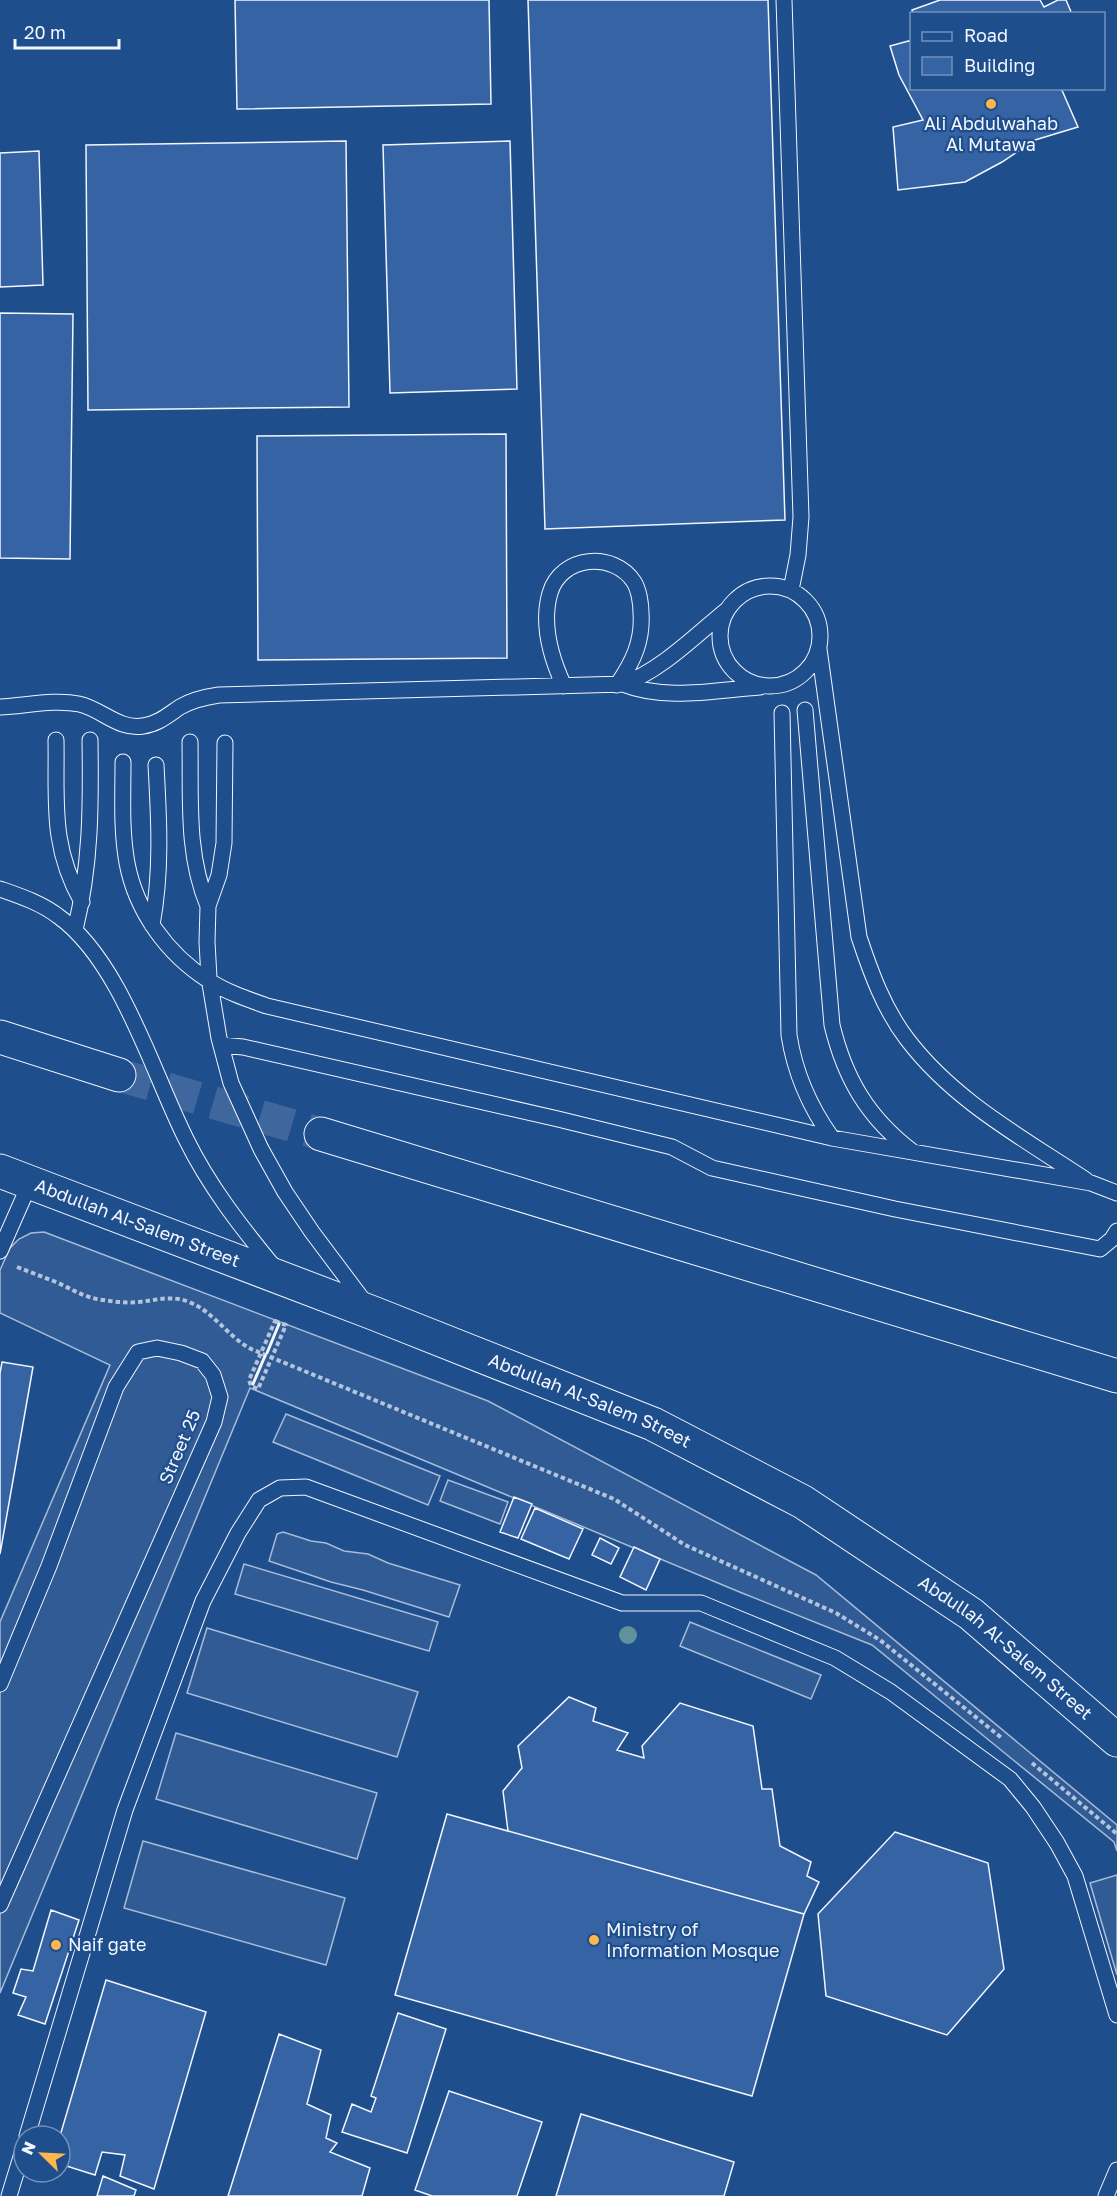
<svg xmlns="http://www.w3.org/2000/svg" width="1117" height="2196" viewBox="0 0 1117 2196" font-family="'Golos Text',sans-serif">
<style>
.parking{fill:#305b95;stroke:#a8bbd7;stroke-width:1.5}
.building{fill:#3563a3;stroke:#f2f6ff;stroke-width:1.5}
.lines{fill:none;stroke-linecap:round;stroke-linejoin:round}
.primary-tunnel{stroke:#3f679d;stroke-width:33;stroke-dasharray:33 16;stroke-linecap:butt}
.service-casing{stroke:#f2f6ff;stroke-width:17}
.primary-casing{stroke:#f2f6ff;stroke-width:35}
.path{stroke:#b3c4dc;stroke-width:4;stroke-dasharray:4.5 3;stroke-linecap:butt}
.service{stroke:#1f4e8c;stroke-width:15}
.primary{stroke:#1f4e8c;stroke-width:33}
.wall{stroke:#f2f6ff;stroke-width:3}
.tree{fill:#61919a}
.poi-dot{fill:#ffb74d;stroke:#1f4e8c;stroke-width:2}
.labels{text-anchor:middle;stroke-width:4.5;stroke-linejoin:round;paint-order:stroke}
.poi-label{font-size:18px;fill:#f2f6ff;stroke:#1f4e8c;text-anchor:start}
.street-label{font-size:18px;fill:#f2f6ff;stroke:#1f4e8c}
</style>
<rect width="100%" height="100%" fill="#1f4e8c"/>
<path class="parking" d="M 44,1232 L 488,1401 L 816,1575 L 1117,1825 L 1117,1851 L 1114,1842 L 872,1645 L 742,1593 L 250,1388 L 0,1993 L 0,1622 L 110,1365 L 0,1313 L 0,1270 L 10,1248 L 19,1239 L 31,1233 Z
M 286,1414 L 440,1476 L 428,1505 L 273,1442 Z
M 448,1480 L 508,1502 L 500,1524 L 440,1501 Z
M 283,1532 L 311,1541 L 326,1543 L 344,1551 L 368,1554 L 388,1563 L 460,1585 L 449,1617 L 363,1590 L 331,1582 L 269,1561 L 277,1534 Z
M 244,1564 L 438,1622 L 429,1651 L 235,1594 Z
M 690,1622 L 821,1675 L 811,1699 L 680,1646 Z
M 207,1628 L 418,1692 L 397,1757 L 187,1693 Z
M 176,1733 L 377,1793 L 357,1859 L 156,1799 Z
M 143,1841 L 345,1898 L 326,1965 L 124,1908 Z
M 1117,1875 L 1117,1975 L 1090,1883 Z"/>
<path class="building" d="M 235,0 L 489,0 L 491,104 L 237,109 Z
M 528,0 L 768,0 L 785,520 L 545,529 Z
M 940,0 L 1040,0 L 1044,7 L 1058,0 L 1066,0 L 1072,14 L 913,14 L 912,10 Z
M 912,40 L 912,88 L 1061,88 L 1078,127 L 1035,140 L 1002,162 L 965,182 L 898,190 L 893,127 L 923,120 L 899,75 L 890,46 Z
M 346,141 L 349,407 L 88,410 L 86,145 Z
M 510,141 L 517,389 L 390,393 L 383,145 Z
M 39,151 L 43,285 L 0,287 L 0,153 Z
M 0,313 L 73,314 L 70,559 L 0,558 Z
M 506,434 L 507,658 L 258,660 L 257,436 Z
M 2,1362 L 33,1367 L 0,1554 L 0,1373 Z
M 514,1497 L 532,1504 L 518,1538 L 500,1532 Z
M 535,1508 L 583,1529 L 569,1559 L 521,1539 Z
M 600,1538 L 619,1548 L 611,1564 L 592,1555 Z
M 634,1547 L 660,1559 L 646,1590 L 620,1577 Z
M 569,1697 L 596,1708 L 593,1721 L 628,1733 L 617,1750 L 644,1758 L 642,1746 L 680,1703 L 753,1726 L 762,1789 L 772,1789 L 780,1846 L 811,1862 L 807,1876 L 819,1882 L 804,1914 L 508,1831 L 503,1791 L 522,1768 L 518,1746 Z
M 447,1814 L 804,1914 L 752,2096 L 395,1995 Z
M 895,1832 L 988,1863 L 1004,1969 L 947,2035 L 826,1996 L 818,1914 Z
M 51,1910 L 79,1920 L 45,2024 L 18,2015 L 26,1997 L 13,1993 L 21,1969 L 33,1971 Z
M 106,1980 L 206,2012 L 154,2189 L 120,2176 L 125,2155 L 102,2152 L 95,2175 L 60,2164 L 60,2136 Z
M 398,2013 L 446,2029 L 407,2153 L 342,2132 L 352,2104 L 371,2112 L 376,2098 L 371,2096 Z
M 279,2034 L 321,2050 L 307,2104 L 331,2115 L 326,2138 L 337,2143 L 330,2152 L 370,2168 L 362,2196 L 228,2196 Z
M 449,2091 L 542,2122 L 517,2196 L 432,2196 L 415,2190 Z
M 581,2114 L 734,2162 L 724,2196 L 556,2196 Z
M 103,2176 L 136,2190 L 134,2196 L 97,2196 Z"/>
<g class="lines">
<path class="primary-tunnel" d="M 119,1075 L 321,1134"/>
<defs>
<path id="service" d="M 784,0 L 801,517 L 798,555 L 791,590
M720 636a50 50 0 1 1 100 0a50 50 0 1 1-100 0Z
M 819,649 L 859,937 C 871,973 884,1009 907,1039 C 954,1101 1023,1138 1086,1180
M 623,684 C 666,701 715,690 760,687
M 564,686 C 551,658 541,624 550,593 C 561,555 614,551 634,582 C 639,590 641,604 641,613 C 643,641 633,662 617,685
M 0,707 C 25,706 54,699 79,704 C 102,709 118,730 143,726 C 158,724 168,715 180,707 C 192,700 205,697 219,695 L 623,684 C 661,671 698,633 729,608
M 805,710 L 832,1025 C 845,1079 868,1118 913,1152
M 782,713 L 789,1035 C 795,1074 809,1106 832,1138
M 56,740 C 57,800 50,846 82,902
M 190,742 C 191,797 186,854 208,906
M 225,743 L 224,843 L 219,875 L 208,906 L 207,942 L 209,978 L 219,1038 L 231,1083 L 261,1149 L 285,1192 L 312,1232 L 366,1304
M 123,762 C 123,796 121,830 127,863 C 136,911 167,954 208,980 C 226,992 247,999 267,1006 L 832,1138 L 1091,1183 L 1117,1193
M 0,889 C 20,896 41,903 58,916 C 120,960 152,1071 186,1139 C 209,1186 241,1227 274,1267
M 152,925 C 162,872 159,819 156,765
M 75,930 C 91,865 91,806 90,740
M 221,1045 L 243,1047 L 558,1119 L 672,1147 L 712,1168 L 895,1209 L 1100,1249 L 1112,1239 L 1117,1231
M 0,1251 L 30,1183
M 0,1684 L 49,1566 L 116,1387 L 138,1352 L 157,1348 L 181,1353 L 202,1361 L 213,1375 L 220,1397 L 214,1422 L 0,1905
M 27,2136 L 125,1810 L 203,1601 L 238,1533 L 259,1500 L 280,1488 L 306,1487 L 622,1603 L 701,1603 L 835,1658 L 891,1692 L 1010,1779 L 1033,1807 L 1057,1843 L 1075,1876 L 1117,2015
M 9,2196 L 24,2147
M 1106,2196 L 1117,2170"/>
<g id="primary">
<path d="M 0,1037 L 119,1075"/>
<path d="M 321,1134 L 1117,1376"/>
<path id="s1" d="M 0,1171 L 373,1313 L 653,1424 L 803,1502 L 971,1614 L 1117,1740"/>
</g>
</defs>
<use href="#service" class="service-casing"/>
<use href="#primary" class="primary-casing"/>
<path class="path" d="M 17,1267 C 30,1272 43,1277 56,1282 C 72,1289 85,1298 103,1300 C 115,1302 127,1303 139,1302 C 157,1300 172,1295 189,1302 C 213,1311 227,1336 251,1349 L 614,1499 L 685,1545 L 836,1613 L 880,1640 L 1003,1739
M 275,1321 L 286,1325 L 258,1389 L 251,1386 L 249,1380 Z
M 1032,1763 L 1117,1834"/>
<use href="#service" class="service"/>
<use href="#primary" class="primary"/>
<path class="wall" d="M 267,1353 L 279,1324
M 253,1384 L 265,1356"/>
</g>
<circle class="tree" cx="628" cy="1635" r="9"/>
<g class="poi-dot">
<circle cx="991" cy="104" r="6"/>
<circle cx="594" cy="1940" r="6"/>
<circle cx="56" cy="1945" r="6"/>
</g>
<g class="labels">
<g class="poi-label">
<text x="991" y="130" text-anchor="middle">Ali Abdulwahab<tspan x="991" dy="21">Al Mutawa</tspan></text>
<text x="606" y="1936">Ministry of<tspan x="606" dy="21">Information Mosque</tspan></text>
<text x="68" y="1951">Naif gate</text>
</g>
<g class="street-label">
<text dy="6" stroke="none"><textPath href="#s1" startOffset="147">Abdullah Al-Salem Street</textPath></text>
<text dy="6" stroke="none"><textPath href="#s1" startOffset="633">Abdullah Al-Salem Street</textPath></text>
<text transform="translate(180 1447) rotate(-67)" y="6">Street 25</text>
<text dy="6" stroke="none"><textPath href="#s1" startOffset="1119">Abdullah Al-Salem Street</textPath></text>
</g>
</g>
<rect x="910" y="12" width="195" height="78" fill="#1f4e8c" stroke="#7391ba" stroke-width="1.5"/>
<rect x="922" y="32" width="30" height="9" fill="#1f4e8c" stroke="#7391ba" stroke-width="1.5"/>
<text x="964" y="42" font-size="18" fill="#f2f6ff">Road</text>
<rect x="922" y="57" width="30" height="18" fill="#3563a3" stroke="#7391ba" stroke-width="1.5"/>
<text x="964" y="72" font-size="18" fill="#f2f6ff">Building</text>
<g transform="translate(42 2154) rotate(294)"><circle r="28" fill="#1f4e8c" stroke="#7391ba" stroke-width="1.5"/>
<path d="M0-4.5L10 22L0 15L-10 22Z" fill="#ffb74d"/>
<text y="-9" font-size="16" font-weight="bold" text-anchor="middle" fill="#f2f6ff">N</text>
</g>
<path d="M15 39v9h104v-9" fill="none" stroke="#f2f6ff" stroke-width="3"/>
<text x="24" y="39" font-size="18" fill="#f2f6ff" stroke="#1f4e8c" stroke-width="4.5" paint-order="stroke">20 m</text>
</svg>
